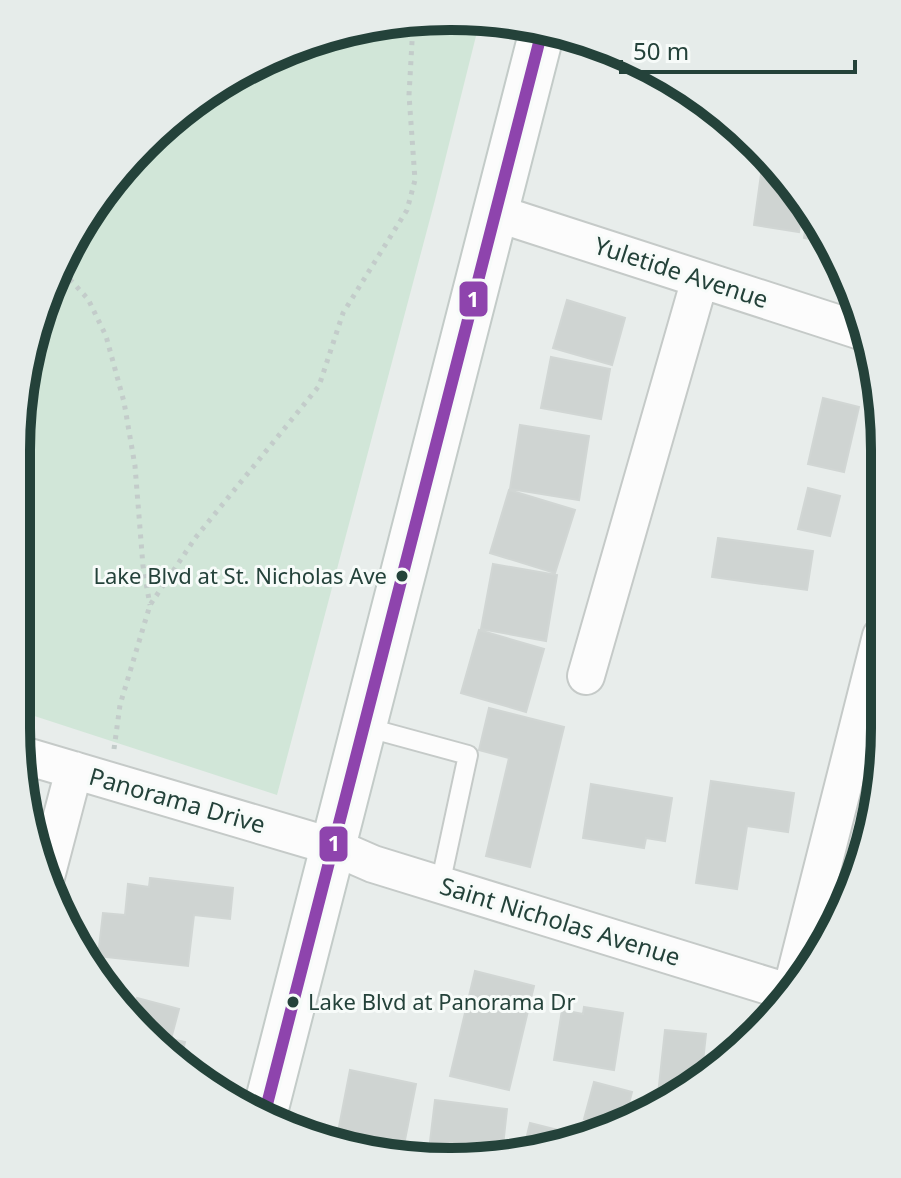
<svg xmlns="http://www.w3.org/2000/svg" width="901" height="1178" viewBox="0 0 901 1178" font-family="'Noto Sans',sans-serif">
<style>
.green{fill:#d1e6d8}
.building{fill:#cfd4d2;stroke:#d1d6d4;stroke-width:2}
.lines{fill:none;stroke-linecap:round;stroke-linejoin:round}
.lane-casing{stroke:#c5cac8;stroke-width:22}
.street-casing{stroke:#c5cac8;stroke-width:40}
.secondary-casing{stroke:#c3cbc8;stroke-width:48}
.path{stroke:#c3ccca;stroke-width:5;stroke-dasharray:4 6;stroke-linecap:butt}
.lane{stroke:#fcfcfc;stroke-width:18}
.street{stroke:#fcfcfc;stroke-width:36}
.secondary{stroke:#fcfcfc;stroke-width:44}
.bus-1-casing{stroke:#f7fbf9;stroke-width:18}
.bus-1{stroke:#8e44ad;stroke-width:12}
.bus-dot{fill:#24423a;stroke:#f7fbf9;stroke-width:3}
.labels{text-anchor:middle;stroke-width:6;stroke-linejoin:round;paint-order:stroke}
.bus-label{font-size:22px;fill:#24423a;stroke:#f7fbf9;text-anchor:end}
.street-label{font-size:24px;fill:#24423a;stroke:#f7fbf9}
.rim{fill:none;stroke:#24423a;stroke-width:10}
.line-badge{stroke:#f7fbf9;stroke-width:3}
.badge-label{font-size:22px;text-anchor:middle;font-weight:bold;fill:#fff}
</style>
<rect width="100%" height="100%" fill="#e8edeb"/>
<path class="green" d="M 366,24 L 479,24 L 435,200 L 277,795 L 16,710 L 17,423 L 31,338 L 106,186 L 209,89 Z"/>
<path class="building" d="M 763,160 L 803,200 L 799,232 L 754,225 Z
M 809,206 L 812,209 L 828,242 L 804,238 Z
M 567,300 L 625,318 L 612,365 L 553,348 Z
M 551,357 L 610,369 L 601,419 L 541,408 Z
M 823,398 L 859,407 L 844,472 L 808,464 Z
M 520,425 L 589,436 L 579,500 L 510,489 Z
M 808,488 L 840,496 L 830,536 L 798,529 Z
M 509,490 L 575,510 L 555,573 L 490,553 Z
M 718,538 L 813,551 L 807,590 L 712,577 Z
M 493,564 L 557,575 L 546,641 L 481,629 Z
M 479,630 L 544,649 L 526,712 L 461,693 Z
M 489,708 L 564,727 L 530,867 L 486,856 L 509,758 L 479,750 Z
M 711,781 L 794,793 L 788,832 L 747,826 L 737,889 L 696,883 Z
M 591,784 L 672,798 L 665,841 L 646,838 L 644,848 L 583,838 Z
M 150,878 L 233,888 L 230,919 L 194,915 L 188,966 L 98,956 L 103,913 L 125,915 L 128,884 L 149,887 Z
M 475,971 L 534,986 L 509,1090 L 450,1076 Z
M 137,998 L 179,1009 L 171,1039 L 185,1042 L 180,1063 L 144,1035 L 131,1019 Z
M 584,1007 L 623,1013 L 614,1070 L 554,1060 L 562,1010 L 583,1014 Z
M 665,1030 L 706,1034 L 701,1080 L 692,1089 L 657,1104 Z
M 350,1070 L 416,1084 L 404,1145 L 338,1132 Z
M 594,1082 L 632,1092 L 625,1119 L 610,1126 L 584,1119 Z
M 435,1100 L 507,1109 L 502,1155 L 456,1161 L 428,1158 Z
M 530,1123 L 586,1137 L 563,1147 L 523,1152 Z"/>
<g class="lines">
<defs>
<path id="lane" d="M 365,727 L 468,755 L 440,885"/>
<path id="street" d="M 496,213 L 867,333
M 586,676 L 700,279
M 19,754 L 334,847 L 373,864 L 788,992
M 46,877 L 74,770
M 792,988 L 881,636"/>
<path id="secondary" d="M 264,1116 L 543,27"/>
</defs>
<use href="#lane" class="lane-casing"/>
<use href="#street" class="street-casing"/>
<use href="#secondary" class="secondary-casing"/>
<path class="path" d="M 63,272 L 88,299 L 106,336 L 124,402 L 135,466 L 143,566 L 150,605
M 114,749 L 120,705 L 150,605 L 196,537 L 319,386 L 343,313 L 407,210 L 415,180 L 409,95 L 413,24"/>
<use href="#lane" class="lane"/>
<use href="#street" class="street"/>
<use href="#secondary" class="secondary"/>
<defs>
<path id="bus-1" d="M 264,1116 L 543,27"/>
</defs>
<use href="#bus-1" class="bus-1-casing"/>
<use href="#bus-1" class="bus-1"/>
</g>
<g class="bus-dot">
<circle cx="402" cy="576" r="7"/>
<circle cx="293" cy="1002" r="7"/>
</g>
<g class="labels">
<g class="bus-label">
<text x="387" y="584">Lake Blvd at St. Nicholas Ave</text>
<text x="308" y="1010" text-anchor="start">Lake Blvd at Panorama Dr</text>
</g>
<g class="street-label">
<text transform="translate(681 273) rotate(18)" y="8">Yuletide Avenue</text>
<text transform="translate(177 801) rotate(16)" y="8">Panorama Drive</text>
<text transform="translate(560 922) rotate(17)" y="8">Saint Nicholas Avenue</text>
</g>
</g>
<path d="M0 0H901V1178H0ZM450 30H451A420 420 0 0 1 871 450V728A420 420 0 0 1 451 1148H450A420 420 0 0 1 30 728V450A420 420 0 0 1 450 30Z" fill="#e6ecea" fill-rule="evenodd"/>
<path class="rim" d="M450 30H451A420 420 0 0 1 871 450V728A420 420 0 0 1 451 1148H450A420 420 0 0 1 30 728V450A420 420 0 0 1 450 30Z"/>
<g class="line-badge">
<rect x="458" y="280" width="31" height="38" rx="8" fill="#8e44ad"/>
<rect x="318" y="825" width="31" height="38" rx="8" fill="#8e44ad"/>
</g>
<g class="badge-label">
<text x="473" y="307">1</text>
<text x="334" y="851">1</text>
</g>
<path d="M621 60v12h234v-12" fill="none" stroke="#24423a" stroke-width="4"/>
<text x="633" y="60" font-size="24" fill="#24423a" stroke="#f7fbf9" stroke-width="6" paint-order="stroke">50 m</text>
</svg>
